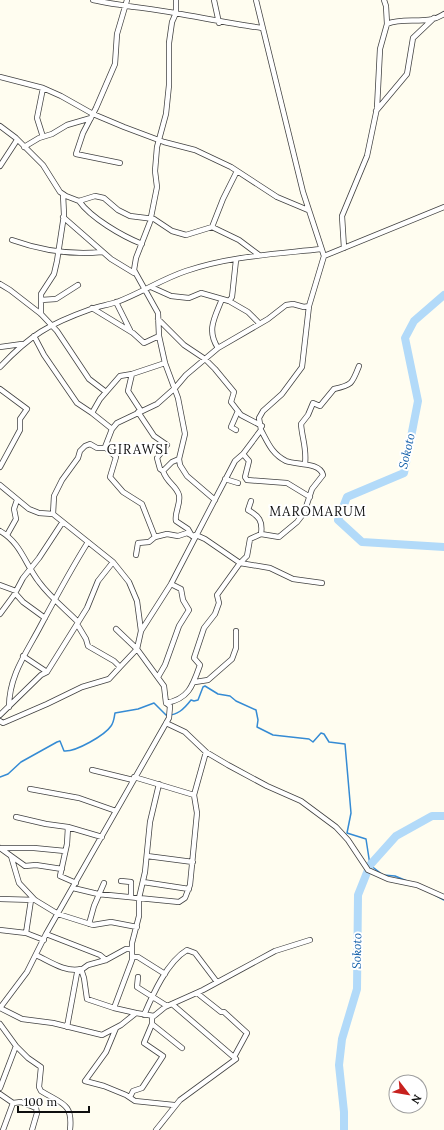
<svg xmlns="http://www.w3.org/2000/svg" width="444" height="1130" viewBox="0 0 444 1130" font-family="Lora,serif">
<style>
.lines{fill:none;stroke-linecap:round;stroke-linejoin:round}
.stream{stroke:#358bd4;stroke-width:1.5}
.river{stroke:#b2daf9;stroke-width:8}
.minor-casing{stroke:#424242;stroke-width:6}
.minor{stroke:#fff;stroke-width:4.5}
.labels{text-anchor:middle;stroke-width:4;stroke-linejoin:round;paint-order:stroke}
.water-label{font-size:12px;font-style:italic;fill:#105da8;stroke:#fff}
.quarter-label{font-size:13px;letter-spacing:1px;fill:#0f0f0f;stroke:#fff}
</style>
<rect width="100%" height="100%" fill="#fffdf0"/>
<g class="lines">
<path class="stream" d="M 0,777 L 8,774 L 21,762 L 57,742 L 60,741 L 64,751 C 76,752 105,735 111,726 C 114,722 114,718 115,713 L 138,709 L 154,703 L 166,715 C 177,716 184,709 191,700 L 194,701 L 198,700 L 203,687 L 205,686 L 218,694 L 230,696 L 236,701 L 256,710 L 258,720 L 257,727 L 273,735 L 309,739 L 313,742 L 321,733 L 324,734 L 329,742 L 345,744 L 351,813 L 347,833 L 366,839 L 370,865 L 383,875 L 395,876 L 407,881
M 435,895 L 444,900"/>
<path class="river" d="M 444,295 L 414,321 L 405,338 L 418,401 L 404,473 L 347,497 L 338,520 L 362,542 L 444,547
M 344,1130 L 344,1112 L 339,1065 L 342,1039 L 357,989 L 358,895 L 370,865 L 396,836 L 432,816 L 444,816"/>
<defs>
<path id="minor" d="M 93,0 C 120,6 148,8 175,13 C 204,18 233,24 262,28
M 176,0 L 176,13 L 172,22 L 169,43 L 169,85 L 166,114 L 157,147 L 155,171 L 157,187 L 150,222 L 136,258 L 134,270 L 158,313 L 159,336 L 165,363 L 178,398 L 185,434 L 179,459 L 180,465 L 187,476 L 215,500
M 214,0 L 219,23
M 387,24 C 405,16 427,26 444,14
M 0,77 L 43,88 L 61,96 L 93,114 L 124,127 L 164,142 L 195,150 L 231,167 L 277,197 L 308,210
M 376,111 L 407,74 L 413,38 L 434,18
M 0,126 L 16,138 L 43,165 L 60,192 L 66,196 L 79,201 L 95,196 L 104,198 L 118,210 L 130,216 L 154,219 L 172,231 L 186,235 L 212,227 L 239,240 L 259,255
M 43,137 L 37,118 L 43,88
M 24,147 L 39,138 L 52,134 L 67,125 L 91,118
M 120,163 L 76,154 L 83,133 L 96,108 L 115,64 L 117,34 L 127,0
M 0,166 L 17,140
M 79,201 C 91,218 122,236 142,244
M 63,217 L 111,259 L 134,273
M 212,227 L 223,199 L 237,171
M 12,240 C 40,250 72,255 102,252
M 344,248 L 342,216 L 367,156 L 377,108 L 380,49 L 387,24 L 386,6 L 384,0
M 324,256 L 444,207
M 0,284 L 10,290 L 41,314 L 57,331 L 89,379 L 106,392
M 151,287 L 171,296 L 189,298 L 201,293 L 229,301 L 248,312 L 259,323
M 41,300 L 56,299 L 78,285
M 229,301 L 232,297 L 236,260
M 116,302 L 130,330
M 92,308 L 133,333 L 144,343 L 159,336
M 41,314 L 41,294 L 54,274 L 57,261 L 64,215 L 63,194
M 158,319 L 184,345 L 205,359 L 215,369 L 234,392 L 231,402 L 241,415 L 262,426
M 34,336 L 44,355 L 77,403 L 92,413
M 0,347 L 22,344
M 218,348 C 206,330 215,317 222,299
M 0,367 C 30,335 49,324 91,309 C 99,306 108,305 117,302 C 141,293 162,279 186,271 C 230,256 276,254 321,249
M 0,389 L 27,409 L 20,419 L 20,430 L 0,467
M 141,411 L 128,391 L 132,374 L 165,363
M 138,412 L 154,436 L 167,445 L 157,458 L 160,469 L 163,471 C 167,483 176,485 179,495 C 181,504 174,513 176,521 L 188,529 L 192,536 L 196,535 L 205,539 L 240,563 L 270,568 L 293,579 L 322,583
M 112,429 L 92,413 L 100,399 L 120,376 L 132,374
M 236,430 L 231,427 L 238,411
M 243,454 L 249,461 L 245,477 L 247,480 L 287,483 L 310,497
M 305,464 C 307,449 302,438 301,424 L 308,415 L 313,403 L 320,406 L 334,389 C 352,385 352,384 359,366
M 163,471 L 172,462 L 179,459
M 225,479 L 238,483
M 0,485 L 29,509 L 39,513 L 53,514 L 113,562 L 129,582 L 137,601 L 141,631
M 251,501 L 248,510 C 259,516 263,521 261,534
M 53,514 L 54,496 L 62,480 L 78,458 L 80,451 L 85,446 L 90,444 L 97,448 L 106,448
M 0,531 C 21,543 25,564 39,582 C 50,597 65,609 78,622
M 7,535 L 16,519 L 14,509 L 17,500
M 155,537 L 142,504 L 123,492 L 110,477 L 116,457 L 105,447 L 112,429 L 117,423 L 157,404 L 175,388 L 186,375 L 218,348 L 268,319 L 286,305 L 293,304 L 304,307 L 309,306
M 136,555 L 138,543 L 149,542 L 155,537 L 167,534 L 178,536 L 187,533 L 191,535
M 0,585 L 16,591
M 15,593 L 23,602 L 45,618
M 0,614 L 14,595 L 23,578 L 39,558 L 62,523
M 77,624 L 86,639 L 88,646 L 114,661 L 120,667 L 137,649 L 116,629
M 23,656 L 47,672
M 158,677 L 165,665 L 179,626 L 189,610 L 183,600 L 181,589 L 171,584
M 195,682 L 208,680 L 232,659 L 236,648 L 236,631
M 166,703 C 189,699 193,685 200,665 L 194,658 L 204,628 L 215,614 L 219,603 L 217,595 L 240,563 L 247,556 L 250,539 L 261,534 L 279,537 L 297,522 L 304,513 L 312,489 L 323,475 C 320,462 296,465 286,461 C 272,454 268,443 261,430
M 9,707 C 9,675 27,652 41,625 C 56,597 71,569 88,542
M 0,715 L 41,675 L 47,672 L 87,608 L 98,581 L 113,562
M 0,721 L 3,723 L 47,704 L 82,687 L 109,679 L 120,667
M 166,723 L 185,732 L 206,752 L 228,765 L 267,786 L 301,801 L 336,827 L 348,840 L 368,870 L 388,879 L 417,885 L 444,897
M 92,770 L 133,780
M 134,777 L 194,795
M 30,789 L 79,798 L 116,811
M 16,817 L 46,824 L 68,827 L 102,837
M 68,827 L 67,844 L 60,876 L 76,883
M 0,848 L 25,866 L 36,865 L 62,869
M 1,848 L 34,848 L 65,851
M 11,856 L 19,883 L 35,900 L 58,914 L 93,925 L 111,922 L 137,927
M 147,856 L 193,862
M 121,881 L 131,882 L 131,897
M 143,882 L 189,889
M 73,888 L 98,894 L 179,902 L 185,898 L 190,885 L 197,813 L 194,795 L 206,752
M 0,899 L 35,900
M 89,924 L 94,906 L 104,883
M 0,930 L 26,933 L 44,940
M 26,933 L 31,900
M 46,934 L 100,955 L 106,960
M 36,955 C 49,961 66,973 81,969 L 84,978 L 87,999 L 114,1008
M 132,957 L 138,957 L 165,974
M 138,977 L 137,987 L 167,1006
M 197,993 L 221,1012 L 224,1012 L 247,1033 L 234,1057
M 0,1008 L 27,972 L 46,934 L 169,718 L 170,706 L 166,703 L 164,686 L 137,649 L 141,631 L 171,584 L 235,461 L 243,454 L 261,430 L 259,418 L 263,411 L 282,394 L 302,367 L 309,306 L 324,256 L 303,192 L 256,0
M 0,1008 L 22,1019 L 53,1023 L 102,1035 L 121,1025 L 136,1013 L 154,1016 L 165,1007 L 203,990 L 275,951 L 310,940
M 136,1013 L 114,1008 L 132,960 L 132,943 L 139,916 L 139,898 L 145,872 L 150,822 L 159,784
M 144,1015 C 153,994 167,962 187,950 L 195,953 L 217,982
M 0,1024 L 16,1046 L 28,1058 L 41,1067 L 39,1087 L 41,1091 C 62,1104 73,1103 70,1130
M 152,1024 L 182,1048
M 67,1027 L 77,973 L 88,965 L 106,960 L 126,949 L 131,949
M 116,1028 L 106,1052 L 85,1081 L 104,1086 L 126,1095 L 135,1101 L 174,1105
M 0,1088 L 16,1046
M 0,1094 L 13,1103 L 21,1102 L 36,1108 L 37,1113 L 32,1130
M 130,1097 L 133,1091 L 142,1088 L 163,1056 L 144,1043 L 152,1024 L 152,1016
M 3,1130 L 13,1103
M 156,1130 L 180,1100 L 236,1059 L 172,1004"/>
</defs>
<use href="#minor" class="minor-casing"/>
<use href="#minor" class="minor"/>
</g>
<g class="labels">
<g class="water-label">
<text transform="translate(407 451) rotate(-77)" y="4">Sokoto</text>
<text transform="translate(357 951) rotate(-89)" y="4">Sokoto</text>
</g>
<g class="quarter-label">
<text x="138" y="454">GIRAWSI</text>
<text x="318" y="516">MAROMARUM</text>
</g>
</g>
<g transform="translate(408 1094) rotate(121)"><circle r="19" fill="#ffffff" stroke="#9f9f9f"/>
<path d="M0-3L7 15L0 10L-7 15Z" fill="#c7211e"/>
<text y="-6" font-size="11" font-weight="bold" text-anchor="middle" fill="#0f0f0f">N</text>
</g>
<path d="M18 1106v6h71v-6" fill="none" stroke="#0f0f0f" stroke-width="2"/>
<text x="24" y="1106" font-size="12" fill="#0f0f0f" stroke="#ffffff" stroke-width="3" paint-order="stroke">100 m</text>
</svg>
